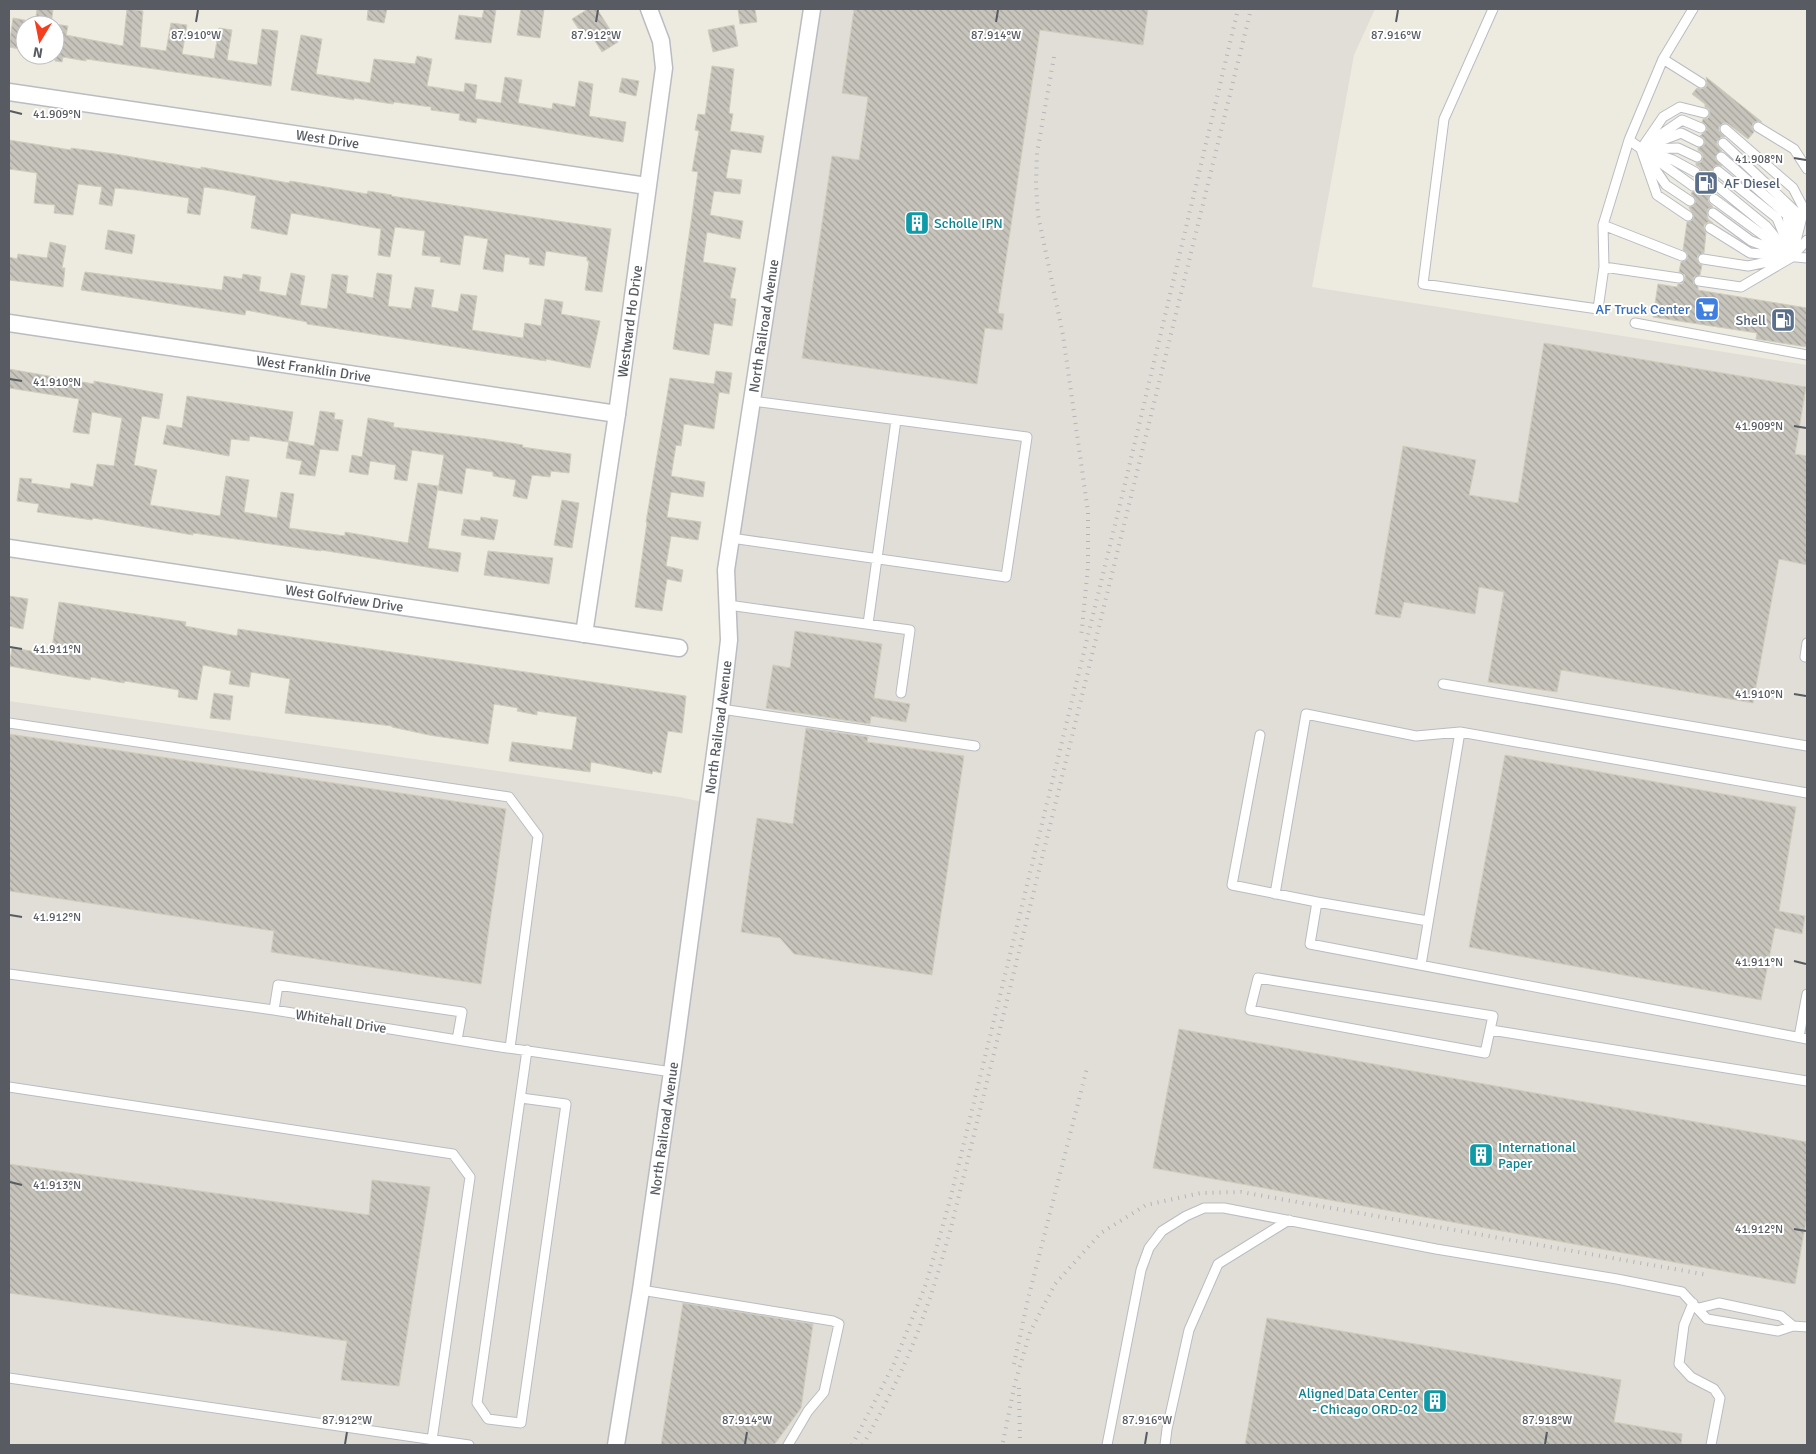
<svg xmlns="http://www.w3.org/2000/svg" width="1816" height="1454" viewBox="0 0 1816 1454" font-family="Signika,sans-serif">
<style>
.industrial{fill:#e0ded7}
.building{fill:url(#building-back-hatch);stroke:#d1cdbd}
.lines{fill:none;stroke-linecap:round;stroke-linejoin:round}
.lane-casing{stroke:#babcc2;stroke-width:11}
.street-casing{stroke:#babcc2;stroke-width:19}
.lane{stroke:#fff;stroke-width:9}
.street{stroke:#fff;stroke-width:16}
.rail{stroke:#b3b4b5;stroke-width:4;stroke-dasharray:1 6;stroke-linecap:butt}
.ticks{fill:none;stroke:#585c62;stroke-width:2}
.labels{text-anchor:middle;stroke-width:4;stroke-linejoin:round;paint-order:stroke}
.street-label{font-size:14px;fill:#585c62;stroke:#fff}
.service-label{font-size:14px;fill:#4e5e75;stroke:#fff;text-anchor:start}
.culture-label{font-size:14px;fill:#0d838f;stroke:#fff;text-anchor:start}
.shop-label{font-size:14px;fill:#366cbe;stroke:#fff;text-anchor:end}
.ticks-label{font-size:12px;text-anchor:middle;fill:#585c62;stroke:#fff;stroke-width:4;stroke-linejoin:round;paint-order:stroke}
</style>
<defs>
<pattern id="building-back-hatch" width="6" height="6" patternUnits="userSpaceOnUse" patternTransform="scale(1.25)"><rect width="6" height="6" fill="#c7c4bc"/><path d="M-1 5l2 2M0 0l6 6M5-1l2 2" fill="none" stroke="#a4a29c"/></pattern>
</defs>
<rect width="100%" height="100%" fill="#edebdf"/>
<path class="industrial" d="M 812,9 L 1375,9 L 1354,55 L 1312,287 L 1807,365 L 1807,1445 L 9,1445 L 9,701 L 679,797 L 708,803 L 729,640 L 726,570 Z"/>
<path class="building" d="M 37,9 L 53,9 L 51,25 L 35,25 Z
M 127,9 L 143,11 L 140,47 L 166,51 L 171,23 L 187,25 L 182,54 L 214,59 L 219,28 L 232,30 L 227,60 L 257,65 L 262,29 L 278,31 L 271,86 L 86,59 L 86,61 L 63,57 L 62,62 L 55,61 L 55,24 L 68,26 L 66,35 L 123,46 Z
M 368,9 L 387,9 L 384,23 L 367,20 Z
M 484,9 L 496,9 L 491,43 L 455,39 L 459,15 L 482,18 Z
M 521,9 L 544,9 L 540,38 L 517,35 Z
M 588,9 L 597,9 L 618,42 L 602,52 L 588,30 L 582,34 L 572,19 Z
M 738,9 L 755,9 L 757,22 L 740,24 Z
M 854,9 L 1148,9 L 1143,45 L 1040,30 L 998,313 L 1004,314 L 1002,330 L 985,328 L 977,384 L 802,358 L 832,156 L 859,160 L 868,97 L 842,93 Z
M 13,18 L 25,20 L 25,50 L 9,47 Z
M 734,25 L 738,46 L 713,52 L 708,30 Z
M 301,35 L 322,39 L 316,74 L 370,83 L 374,59 L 415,64 L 417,56 L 432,59 L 427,86 L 464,92 L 465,83 L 477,85 L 475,99 L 501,103 L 505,77 L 522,80 L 518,103 L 552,109 L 553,103 L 575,107 L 579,81 L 593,84 L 589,116 L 626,122 L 623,142 L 477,118 L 476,123 L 459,120 L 460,114 L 431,110 L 431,107 L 394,102 L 393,104 L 354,98 L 354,100 L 291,90 Z
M 712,66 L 734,69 L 729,113 L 733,114 L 730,131 L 764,136 L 761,153 L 731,149 L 726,178 L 742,180 L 740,194 L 714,191 L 710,215 L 743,221 L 740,239 L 707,232 L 703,262 L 736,268 L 730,298 L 736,299 L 732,326 L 714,323 L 709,355 L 673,349 L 698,172 L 692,171 L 699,131 L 695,130 L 698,114 L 705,115 Z
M 1706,77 L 1762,122 L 1758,121 L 1753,123 L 1752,127 L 1754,132 L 1748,139 L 1727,123 L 1723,123 L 1719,127 L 1719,131 L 1725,137 L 1721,137 L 1717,141 L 1717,145 L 1722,151 L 1717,153 L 1715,159 L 1722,166 L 1716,165 L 1712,170 L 1712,174 L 1719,180 L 1713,179 L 1710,184 L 1710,188 L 1716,193 L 1712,193 L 1709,196 L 1708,201 L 1713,207 L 1708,209 L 1707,213 L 1708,219 L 1713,223 L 1708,222 L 1704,225 L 1704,228 L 1706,233 L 1704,253 L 1698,255 L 1697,259 L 1699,264 L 1702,265 L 1700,275 L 1694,277 L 1693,283 L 1698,287 L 1698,290 L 1807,308 L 1807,347 L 1756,339 L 1757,333 L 1653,317 L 1658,284 L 1677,287 L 1678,284 L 1682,284 L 1685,279 L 1685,275 L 1679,272 L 1681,262 L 1685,261 L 1688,258 L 1687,253 L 1683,250 L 1687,222 L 1691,221 L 1694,217 L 1689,207 L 1693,206 L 1696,202 L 1695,198 L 1691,194 L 1692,192 L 1696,191 L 1699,187 L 1698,183 L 1694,179 L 1699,177 L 1701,172 L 1700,168 L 1696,165 L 1696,163 L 1701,162 L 1703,157 L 1702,153 L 1698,150 L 1698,148 L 1704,145 L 1705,142 L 1704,138 L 1700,136 L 1707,130 L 1706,125 L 1702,122 L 1703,119 L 1708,118 L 1710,114 L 1709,109 L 1705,107 L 1705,104 L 1692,94 L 1697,88 L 1701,89 L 1706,87 L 1707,83 Z
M 622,78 L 639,81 L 636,96 L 619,92 Z
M 9,140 L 71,150 L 71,148 L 115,154 L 201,169 L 201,167 L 289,183 L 290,181 L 367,194 L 368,191 L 392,195 L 391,196 L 611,229 L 602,292 L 585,290 L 589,261 L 587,261 L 587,257 L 546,251 L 544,266 L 529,264 L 530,258 L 505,254 L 503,272 L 483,269 L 488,239 L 464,235 L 460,265 L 440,262 L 441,257 L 422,255 L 425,231 L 395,227 L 390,257 L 378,255 L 381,229 L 291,213 L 287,235 L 251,228 L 256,196 L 225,190 L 204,187 L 200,215 L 187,213 L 189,198 L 136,190 L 115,188 L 112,206 L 99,204 L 102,187 L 78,184 L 73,215 L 54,213 L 55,205 L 34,203 L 37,173 L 9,169 Z
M 108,230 L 135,235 L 132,254 L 105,249 Z
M 50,242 L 66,246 L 62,268 L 65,268 L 63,287 L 9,280 L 9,257 L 17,259 L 18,254 L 47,258 Z
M 85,272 L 222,290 L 224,276 L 242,279 L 243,274 L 261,277 L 259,291 L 286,296 L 291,273 L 305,276 L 300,305 L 327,309 L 332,274 L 348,276 L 346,293 L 373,298 L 377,273 L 392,275 L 388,306 L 411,309 L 415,287 L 434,290 L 431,307 L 458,312 L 461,294 L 477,296 L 472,330 L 523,338 L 525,323 L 541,326 L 545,299 L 563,302 L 561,314 L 600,321 L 590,368 L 546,359 L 546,361 L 307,324 L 307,322 L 246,310 L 245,315 L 81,290 Z
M 1544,343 L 1806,387 L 1795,454 L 1807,456 L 1807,565 L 1779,559 L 1753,703 L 1561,670 L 1557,692 L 1488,682 L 1504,592 L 1479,587 L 1475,614 L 1404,602 L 1400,618 L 1375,614 L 1403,446 L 1476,460 L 1469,495 L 1518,503 Z
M 9,369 L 94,384 L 94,381 L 163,394 L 159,419 L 142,416 L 134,465 L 157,470 L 150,505 L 220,516 L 226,476 L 249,480 L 244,512 L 277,518 L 281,492 L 294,494 L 289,528 L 345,536 L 345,532 L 408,543 L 418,483 L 438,486 L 428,548 L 461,553 L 458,572 L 321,550 L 321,551 L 193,533 L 193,535 L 93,518 L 92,520 L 37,512 L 39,504 L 17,501 L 20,478 L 32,479 L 31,483 L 70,489 L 71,483 L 93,487 L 97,464 L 114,466 L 122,418 L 92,412 L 89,434 L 73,432 L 79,399 L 9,388 Z
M 716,371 L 732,373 L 729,394 L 719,392 L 714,429 L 684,424 L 681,446 L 676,445 L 671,476 L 705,482 L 703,497 L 671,492 L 667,517 L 701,522 L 698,540 L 671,536 L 666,566 L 683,570 L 681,582 L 667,579 L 662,611 L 635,607 L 647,522 L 646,522 L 670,378 L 714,384 Z
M 187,396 L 293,412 L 288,442 L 250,436 L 249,441 L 231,439 L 229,456 L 163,444 L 167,425 L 182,428 Z
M 320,411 L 335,413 L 334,419 L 343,420 L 338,451 L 320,449 L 315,476 L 299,474 L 302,461 L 286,458 L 289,441 L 314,446 Z
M 368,418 L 394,423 L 393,427 L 486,439 L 523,445 L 522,447 L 571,454 L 569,473 L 551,471 L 550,477 L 532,475 L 527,499 L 513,496 L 516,480 L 493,476 L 493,472 L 466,468 L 462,494 L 438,490 L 444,455 L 412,450 L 407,481 L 394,479 L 396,465 L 370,461 L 368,475 L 349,472 L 352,455 L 362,457 Z
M 562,500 L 579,503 L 572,548 L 554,545 Z
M 481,517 L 498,520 L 494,540 L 461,535 L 464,519 L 480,521 Z
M 488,551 L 553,558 L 549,584 L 484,575 Z
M 9,596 L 28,599 L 23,629 L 9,626 Z
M 59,602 L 186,622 L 185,626 L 237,636 L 238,629 L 686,696 L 682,733 L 668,731 L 661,773 L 653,771 L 652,774 L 591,762 L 590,772 L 509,761 L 512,742 L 572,750 L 577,717 L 537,711 L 537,715 L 517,711 L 518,708 L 494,704 L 488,744 L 429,735 L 392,727 L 392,726 L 285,713 L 290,679 L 251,672 L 249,687 L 229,684 L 231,671 L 203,665 L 197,700 L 178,697 L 179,690 L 125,681 L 124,683 L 91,677 L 90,680 L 9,666 L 12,648 L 51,654 Z
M 795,631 L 882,644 L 874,698 L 910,704 L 906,722 L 871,716 L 870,724 L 766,708 L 773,665 L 790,668 Z
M 214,693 L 233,696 L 230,720 L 210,718 Z
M 806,728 L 868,737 L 867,742 L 964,756 L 932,975 L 794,954 L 780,938 L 741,932 L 757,818 L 793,824 Z
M 9,734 L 506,809 L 481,984 L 271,952 L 274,931 L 9,891 Z
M 1505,755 L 1796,807 L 1779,911 L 1805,916 L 1802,934 L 1775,928 L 1761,1000 L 1469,947 Z
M 1179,1029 L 1807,1142 L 1807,1216 L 1795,1284 L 1153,1168 Z
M 9,1164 L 369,1215 L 372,1180 L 430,1187 L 399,1386 L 341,1380 L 347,1341 L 9,1293 Z
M 683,1303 L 813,1324 L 801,1408 L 774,1445 L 661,1445 Z
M 1267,1318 L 1621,1380 L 1614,1422 L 1682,1434 L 1681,1445 L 1245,1445 Z"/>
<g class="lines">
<defs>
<path id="lane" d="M 1493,9 L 1444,119 L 1423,284 L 1598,309 L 1604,267 L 1603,225 L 1629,140 L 1663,59 L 1693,9
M 1663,59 L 1701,83
M 1758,127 L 1794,149 L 1807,169
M 1725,129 L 1793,188 L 1804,209 L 1792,257
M 1629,140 L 1693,186
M 1655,143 L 1681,133 L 1699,142
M 1723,143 L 1796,212 L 1795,229
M 1647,144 L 1682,120 L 1701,128
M 1641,149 L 1657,195 L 1688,216
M 1641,149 L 1663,117 L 1680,107 L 1704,113
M 1649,149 L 1678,148 L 1697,157
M 1651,152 L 1673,160 L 1695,172
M 1721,157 L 1787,215 L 1792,252
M 1648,159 L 1666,185 L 1690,201
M 1718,171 L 1777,218 L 1788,245
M 1716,185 L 1766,226 L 1787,251
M 1714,199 L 1782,249
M 1713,213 L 1751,241 L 1778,251
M 1603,225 L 1682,256
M 1710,228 L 1750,253 L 1807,258
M 1703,259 L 1748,266 L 1782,259
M 1604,267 L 1679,278
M 1699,281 L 1741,287 L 1792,257 L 1807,240
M 1635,323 L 1807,355
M 731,538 L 1006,577 L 1027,437 L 752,401
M 728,605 L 910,630 L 901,693
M 868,624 L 896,420
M 1807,643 L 1805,657 L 1807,657
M 1443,684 L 1807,746
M 721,709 L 975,746
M 9,723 L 509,797 L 538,836 L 510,1048
M 1260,735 L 1232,885 L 1317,902 L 1310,944 L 1807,1039
M 1275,894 L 1306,714 L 1416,736 L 1460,732
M 1317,902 L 1428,921
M 1421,965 L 1460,732 L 1807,793
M 9,974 L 274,1010 L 494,1046 L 672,1072
M 1258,978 L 1493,1016 L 1485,1053 L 1250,1010 Z
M 274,1010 L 278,985 L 462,1012 L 457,1040
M 1491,1030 L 1807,1081
M 1799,1037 L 1807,994
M 9,1087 L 453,1154 L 470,1177 L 432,1440
M 521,1098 L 566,1104 L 521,1423 L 488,1419 L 477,1403 L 527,1050
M 641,1290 L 833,1321 L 839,1324 L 824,1392 L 808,1411 L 788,1445
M 1693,1303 L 1684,1325 L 1679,1364 L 1691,1377 L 1714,1389 L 1720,1398 L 1711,1445
M 1699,1308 L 1719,1303 L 1781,1316 L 1793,1326
M 9,1378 L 469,1445
M 1107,1445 L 1141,1270 L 1149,1248 L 1162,1231 L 1186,1216 L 1204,1208 L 1224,1208 L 1436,1249 L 1617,1279 L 1682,1292 L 1707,1319 L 1778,1331 L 1793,1326 L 1807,1327
M 1165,1445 L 1167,1429 L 1189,1330 L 1218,1264 L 1289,1220"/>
<g id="street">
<path id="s1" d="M 9,92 L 647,186"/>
<path id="s2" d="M 9,323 L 617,414"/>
<path id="s3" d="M 9,548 L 679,648"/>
<path id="s4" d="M 584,634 L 617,414 L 664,68 L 661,41 L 649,9"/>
<path id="s5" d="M 616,1445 L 641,1290 L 672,1072 L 721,709 L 729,640 L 726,570 L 812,9"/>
</g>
</defs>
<use href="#lane" class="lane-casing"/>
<use href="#street" class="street-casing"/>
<use href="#lane" class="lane"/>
<use href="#street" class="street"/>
<path class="rail" d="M 1054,57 L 1037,153 L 1036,184 L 1038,215 L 1063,335 L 1088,512 L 1088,567 L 1081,638
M 1014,1364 L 1028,1299 L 1087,1068
M 1019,1388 L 1020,1445
M 1003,1442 L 1015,1383 L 1030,1332 L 1055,1284 L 1101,1233 L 1146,1205 L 1201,1193 L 1241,1192 L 1708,1275
M 852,1445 L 893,1366 L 926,1284 L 950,1200 L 1123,492 L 1238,9
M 863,1445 C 885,1405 907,1364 922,1320 C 933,1292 941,1262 950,1232 L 1251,9"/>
</g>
<path class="ticks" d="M 196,22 L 198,10M 596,22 L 598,10M 996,22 L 998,10M 1396,22 L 1398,10M 10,111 L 22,114M 1794,158 L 1806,160M 10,379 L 22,381M 1794,426 L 1806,428M 10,647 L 22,649M 1794,694 L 1806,696M 10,915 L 22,917M 1794,961 L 1806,964M 10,1182 L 22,1185M 1794,1229 L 1806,1231M 345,1444 L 347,1432M 745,1444 L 747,1432M 1145,1444 L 1147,1432M 1545,1444 L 1547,1432"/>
<defs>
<symbol id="fuel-square" viewBox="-11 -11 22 22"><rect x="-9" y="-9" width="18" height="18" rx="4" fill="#5c6f8a" stroke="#fff"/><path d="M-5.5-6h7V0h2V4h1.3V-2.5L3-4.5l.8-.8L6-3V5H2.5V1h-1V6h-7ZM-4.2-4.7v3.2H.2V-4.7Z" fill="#fff"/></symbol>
<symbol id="building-square" viewBox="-11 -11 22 22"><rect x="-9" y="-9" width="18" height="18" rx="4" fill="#0f9aa8" stroke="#fff"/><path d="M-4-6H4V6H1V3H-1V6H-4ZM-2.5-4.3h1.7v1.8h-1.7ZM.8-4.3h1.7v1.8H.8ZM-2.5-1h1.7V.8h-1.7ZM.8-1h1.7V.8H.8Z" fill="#fff"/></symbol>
<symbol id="supermarket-square" viewBox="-11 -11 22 22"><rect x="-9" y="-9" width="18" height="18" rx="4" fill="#3f7fe0" stroke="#fff"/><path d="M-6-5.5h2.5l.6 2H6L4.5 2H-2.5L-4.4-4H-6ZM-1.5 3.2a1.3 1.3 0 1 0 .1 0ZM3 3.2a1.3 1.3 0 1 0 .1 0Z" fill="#fff"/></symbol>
</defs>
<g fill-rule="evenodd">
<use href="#fuel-square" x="1692" y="169" width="28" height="28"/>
<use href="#building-square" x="903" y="209" width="28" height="28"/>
<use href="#supermarket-square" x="1693" y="295" width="28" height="28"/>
<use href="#fuel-square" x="1769" y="306" width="28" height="28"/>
<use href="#building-square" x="1467" y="1141" width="28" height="28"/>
<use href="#building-square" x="1421" y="1387" width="28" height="28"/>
</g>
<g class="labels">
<g class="street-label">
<text dy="5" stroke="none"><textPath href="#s1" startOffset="322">West Drive</textPath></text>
<text dy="5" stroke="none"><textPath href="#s4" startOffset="316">Westward Ho Drive</textPath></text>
<text dy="5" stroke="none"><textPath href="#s5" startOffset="1130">North Railroad Avenue</textPath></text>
<text dy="5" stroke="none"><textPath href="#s2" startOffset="308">West Franklin Drive</textPath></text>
<text dy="5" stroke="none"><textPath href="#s3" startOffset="339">West Golfview Drive</textPath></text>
<text dy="5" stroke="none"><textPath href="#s5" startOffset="725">North Railroad Avenue</textPath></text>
<text transform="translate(341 1021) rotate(9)" y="5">Whitehall Drive</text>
<text dy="5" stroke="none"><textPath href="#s5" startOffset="320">North Railroad Avenue</textPath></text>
</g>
<g class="service-label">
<text x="1724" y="188">AF Diesel</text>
<text x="1766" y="325" text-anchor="end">Shell</text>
</g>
<g class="culture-label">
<text x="934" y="228">Scholle IPN</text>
<text x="1498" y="1152">International<tspan x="1498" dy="16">Paper</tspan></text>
<text x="1418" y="1398" text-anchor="end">Aligned Data Center<tspan x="1418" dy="16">- Chicago ORD-02</tspan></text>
</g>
<g class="shop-label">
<text x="1690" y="314">AF Truck Center</text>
</g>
</g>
<g class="ticks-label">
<text x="196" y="39">87.910°W</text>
<text x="596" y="39">87.912°W</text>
<text x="996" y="39">87.914°W</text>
<text x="1396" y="39">87.916°W</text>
<text x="57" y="118">41.909°N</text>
<text x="1759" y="163">41.908°N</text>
<text x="57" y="386">41.910°N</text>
<text x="1759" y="430">41.909°N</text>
<text x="57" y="653">41.911°N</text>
<text x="1759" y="698">41.910°N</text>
<text x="57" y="921">41.912°N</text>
<text x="1759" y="966">41.911°N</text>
<text x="57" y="1189">41.913°N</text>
<text x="1759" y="1233">41.912°N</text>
<text x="347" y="1424">87.912°W</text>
<text x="747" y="1424">87.914°W</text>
<text x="1147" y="1424">87.916°W</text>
<text x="1547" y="1424">87.918°W</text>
</g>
<rect width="1816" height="1454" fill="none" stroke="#585c62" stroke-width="20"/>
<g transform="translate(40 40) rotate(190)"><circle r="24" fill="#ffffff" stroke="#bcbec0"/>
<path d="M0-4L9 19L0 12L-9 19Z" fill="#f33f1f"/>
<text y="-8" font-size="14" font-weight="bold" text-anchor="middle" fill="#585c62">N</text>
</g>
</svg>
